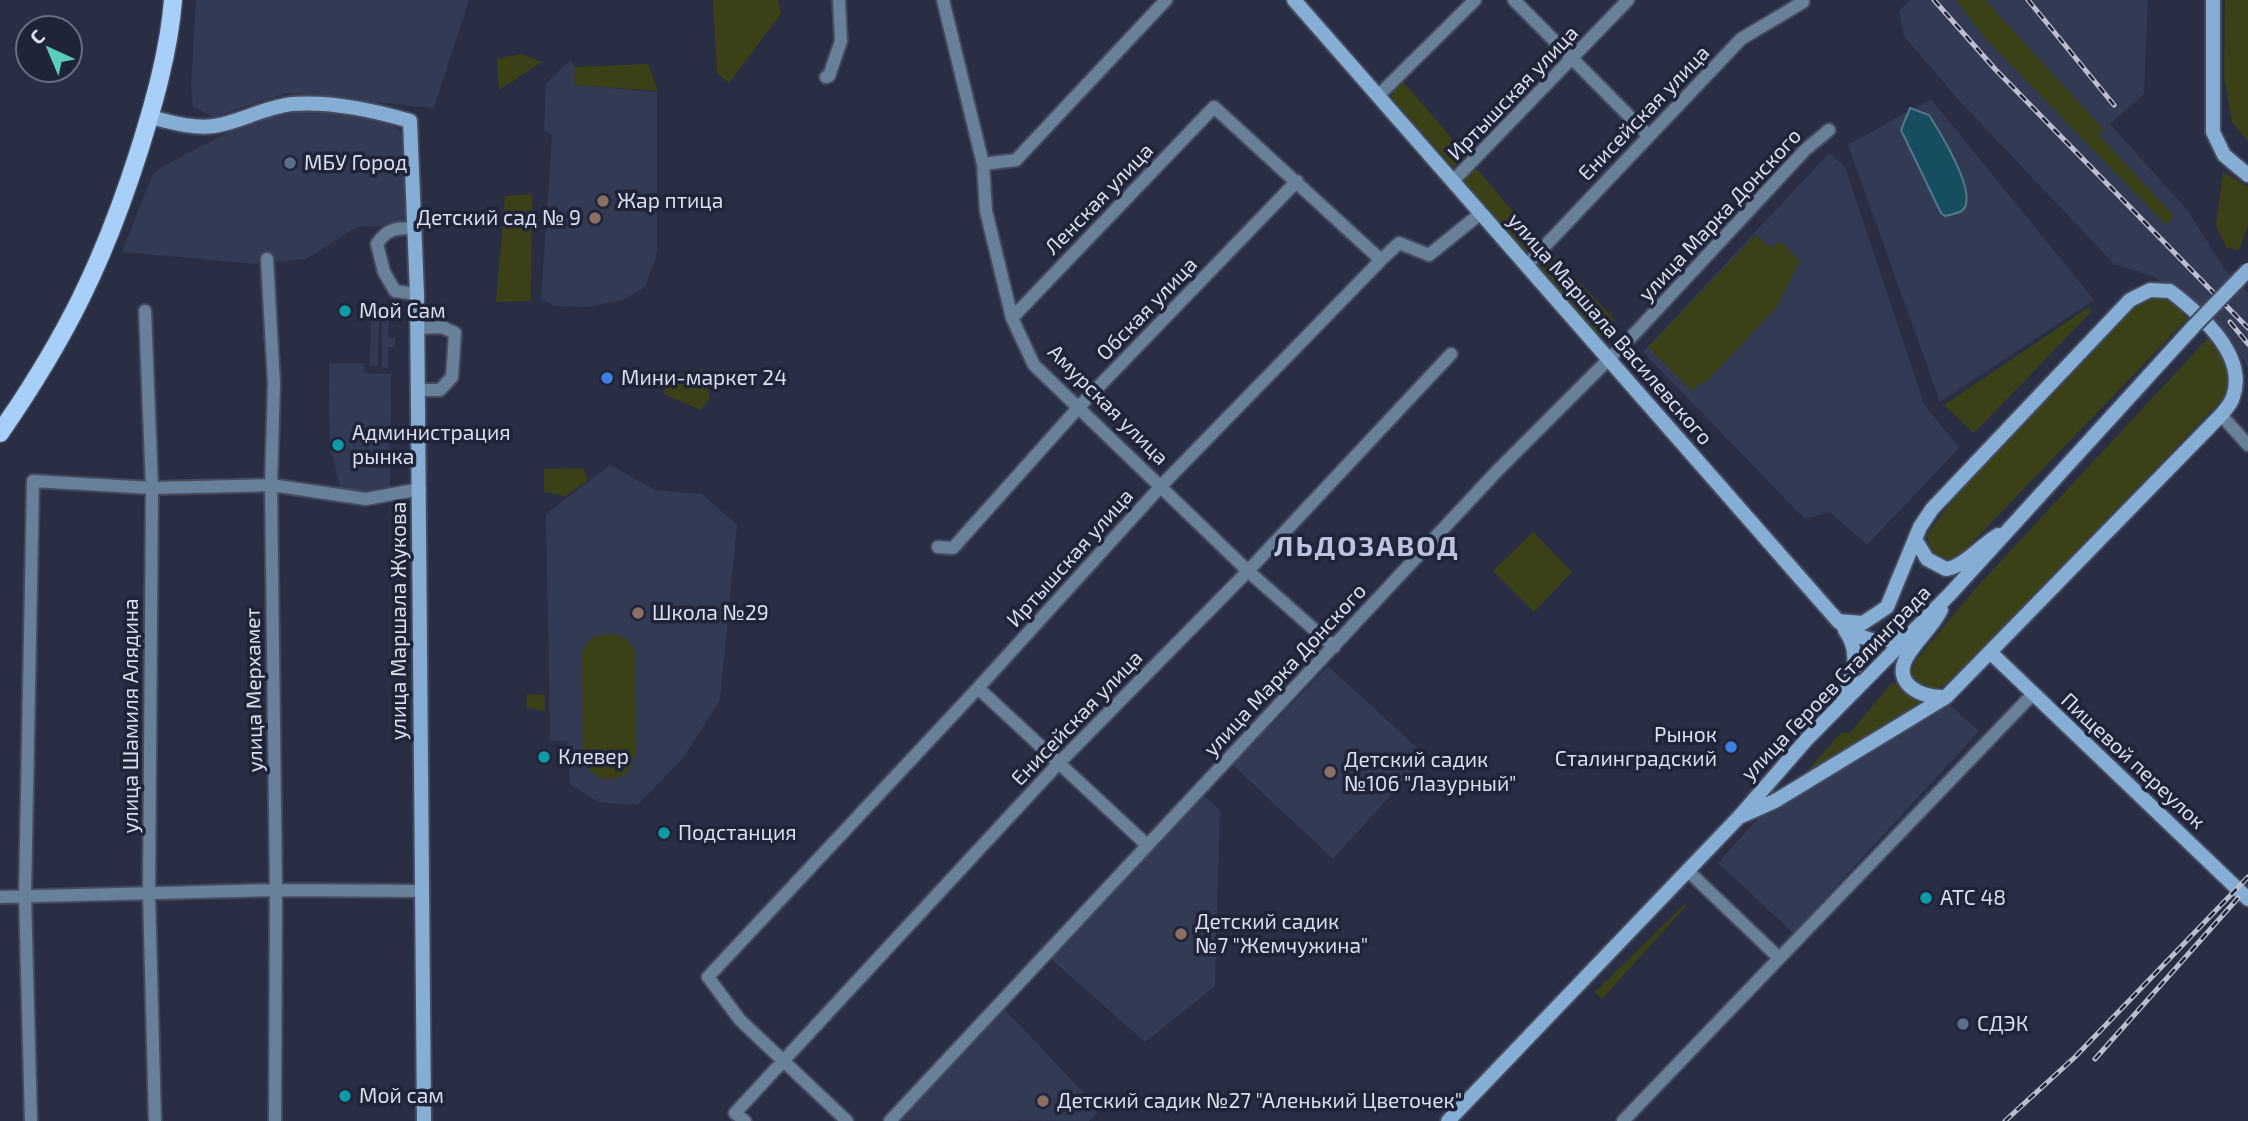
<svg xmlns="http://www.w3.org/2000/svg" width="2248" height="1121" viewBox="0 0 2248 1121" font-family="'Exo 2',sans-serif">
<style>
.built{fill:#333a54}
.green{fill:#3a4116}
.water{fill:#164e5f;stroke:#51798a;stroke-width:2}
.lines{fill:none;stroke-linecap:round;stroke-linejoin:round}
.street-casing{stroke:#454a5f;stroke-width:16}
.secondary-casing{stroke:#454a5f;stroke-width:18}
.primary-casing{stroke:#454a5f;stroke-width:21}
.street{stroke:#688098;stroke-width:12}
.secondary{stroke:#86add4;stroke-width:14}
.primary{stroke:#a7cff8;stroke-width:18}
.rail-casing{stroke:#babecf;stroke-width:5}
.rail{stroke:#1f2439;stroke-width:2.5;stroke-dasharray:8;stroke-linecap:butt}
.secondary-bridge-casing{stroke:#454a5f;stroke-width:18;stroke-linecap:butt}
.secondary-bridge{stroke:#86add4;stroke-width:14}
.service-dot{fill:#5c6f8a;stroke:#1f2439;stroke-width:2.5}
.education-dot{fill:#8d6e63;stroke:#1f2439;stroke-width:2.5}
.culture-dot{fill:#0f9aa8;stroke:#1f2439;stroke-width:2.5}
.shop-dot{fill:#3f7fe0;stroke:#1f2439;stroke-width:2.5}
.labels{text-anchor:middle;stroke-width:7;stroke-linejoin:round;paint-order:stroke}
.street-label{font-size:21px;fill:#dadeed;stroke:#1f2439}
.poi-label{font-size:21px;fill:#dadeed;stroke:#1f2439;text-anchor:start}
.district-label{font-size:28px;font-weight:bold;letter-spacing:2px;fill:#bbc3df;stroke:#1f2439}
</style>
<rect width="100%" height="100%" fill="#292e44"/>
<path class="built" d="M 196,0 L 469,0 L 434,108 L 286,93 L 214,117 L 193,107 L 191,85 Z
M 1911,0 L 2148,0 L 2144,94 L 2110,124 L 2188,211 L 2225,270 L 2248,293 L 2248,368 L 2230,338 L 2195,301 L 2152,276 L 2114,264 L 1955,96 L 1904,36 L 1899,11 Z
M 571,60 L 575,67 L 574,85 L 657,92 L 657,253 L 645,287 L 621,301 L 585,307 L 556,306 L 541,299 L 552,135 L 544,131 L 546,83 Z
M 1931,99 L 2094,300 L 1940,402 L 1848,145 Z
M 268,112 L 345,112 L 391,122 L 401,132 L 405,143 L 409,224 L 357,227 L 306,259 L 255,264 L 122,252 L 152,176 L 161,167 Z
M 1829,153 L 1845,167 L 1924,404 L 1959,448 L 1867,545 L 1830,512 L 1805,519 L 1643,352 Z
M 371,307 L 379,307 L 378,366 L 370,366 Z
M 382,312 L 389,312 L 388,338 L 395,338 L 395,347 L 388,347 L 388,368 L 382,368 Z
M 329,363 L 363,363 L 365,373 L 391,374 L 390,490 L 341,492 L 330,447 Z
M 610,465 L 655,490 L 702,494 L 737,525 L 720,700 L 683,758 L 637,805 L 598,802 L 570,784 L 567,741 L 550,741 L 546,514 Z
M 1328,666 L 1426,756 L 1333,859 L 1233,765 Z
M 1950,705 L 1979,731 L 1793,933 L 1718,863 L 1758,818 Z
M 1202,794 L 1220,810 L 1215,986 L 1145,1042 L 1051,959 Z
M 1005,1010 L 1100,1110 L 1089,1121 L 897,1120 Z"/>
<path class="green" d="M 713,0 L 778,0 L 781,14 L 729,83 L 717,73 Z
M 1956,0 L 1985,0 L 2104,130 L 2098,134 L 2174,216 L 2166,225 L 1986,39 Z
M 2225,0 L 2248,0 L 2248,141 L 2232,122 L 2224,76 Z
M 521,54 L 542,62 L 499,90 L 497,59 Z
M 648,64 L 658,91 L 574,85 L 575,67 Z
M 1401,79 L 1467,156 L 1453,168 L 1391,97 Z
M 1476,168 L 1538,241 L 1524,255 L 1462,181 Z
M 2223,172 L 2248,187 L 2248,225 L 2239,251 L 2226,247 L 2216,225 Z
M 532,194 L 531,301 L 496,302 L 505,196 Z
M 1756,235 L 1771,248 L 1780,241 L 1800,261 L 1775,309 L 1704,384 L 1701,381 L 1692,391 L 1648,347 Z
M 1550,251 L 1615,320 L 1600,337 L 1535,266 Z
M 2159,295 L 2168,299 L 2188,318 L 1961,554 C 1940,567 1930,556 1927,534 L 1974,473 L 2136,300 Z
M 2089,307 L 2091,312 L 1974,433 L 1944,405 Z
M 2209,337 C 2225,357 2236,377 2221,401 L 1946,686 L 1926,690 L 1913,681 L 1912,671 L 1916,660 L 1975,589 Z
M 702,369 L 710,398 L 701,410 L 664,394 L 666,378 Z
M 583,468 L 588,480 L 566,496 L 544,492 L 544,469 Z
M 1533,532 L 1572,572 L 1534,612 L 1493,571 Z
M 612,634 L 626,638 L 635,651 L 636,754 L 626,774 C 607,785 591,777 583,759 L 582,652 L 592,637 Z
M 1900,683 L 1923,706 L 1799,780 L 1842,732 L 1849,734 L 1891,684 Z
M 527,694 L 545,695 L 545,711 L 526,707 Z
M 1685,904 L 1686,906 L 1602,999 L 1595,992 Z"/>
<path class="water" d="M 1910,108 L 1929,115 C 1941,134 1974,187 1965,207 C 1962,214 1951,214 1945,216 L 1941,213 L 1901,130 Z"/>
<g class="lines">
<defs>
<path id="street" d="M 943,0 L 983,164 L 986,211 L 1012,318 L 1034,365 L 1248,571 L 1334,647
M 1514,0 L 1649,136
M 826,77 L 829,76 L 841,41 L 839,0
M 1379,95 L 1475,0
M 983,164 L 1016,160 L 1166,0
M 1453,181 L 1628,0
M 416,228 C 397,228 387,228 377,244 L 384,272 L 395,291 L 417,294
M 267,259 L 274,384 L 271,485 L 276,890 L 275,1121
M 1526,266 L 1741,39 L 1803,2
M 145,311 L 152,488 L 149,894 L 155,1121
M 1012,318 L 1214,107 L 1381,260
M 417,328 L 442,327 L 455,333 L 452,377 L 440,390 L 418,390
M 2221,415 L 2248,445
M 938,547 L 953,548 L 1078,408 L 1297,181
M 978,688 L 1147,845
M 1687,870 L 1778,957
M 0,897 L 276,890 L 421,891
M 31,1121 L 25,896 L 33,481 L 152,488 L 271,485 L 366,499 L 420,489
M 745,1121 L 735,1113 L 1057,765 L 1248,571 L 1451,354
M 847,1121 L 740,1020 L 708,977 L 978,688 L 1162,485 L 1381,260 L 1399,243 L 1429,255 L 1481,213
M 890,1121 L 1498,470 L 1637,331 L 1805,150 L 1829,130
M 1623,1121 L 2032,695"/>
<path id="secondary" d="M 1294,0 L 1838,621 C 1859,640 1880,647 1907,634
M 2213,0 L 2213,132 L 2224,155 L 2248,175
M 150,117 C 170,122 193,129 214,126 C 241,122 264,107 292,104 C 331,101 373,110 410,121 L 417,294 L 424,1121
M 1915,539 L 1927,559 L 1946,569 C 1964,567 1982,544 1998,535
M 1941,610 C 1932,627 1918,639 1908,655 C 1890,683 1921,698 1944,697
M 1990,652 L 2248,899
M 1843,696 C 1854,673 1861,653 1845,630
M 1739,817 L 1775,801 L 1946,697 L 2221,415 C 2225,410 2231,404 2233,397 C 2248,355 2200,314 2170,291 L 2150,290 L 2130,300 L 1932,509 L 1920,527 L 1887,607 L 1863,623 L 1838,621
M 1448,1121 L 1739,817 L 1807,739 L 1950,594 L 2194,326"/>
<path id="primary" d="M 0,433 C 66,338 104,261 139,151 C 154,103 169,51 173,0"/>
</defs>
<use href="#street" class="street-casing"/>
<use href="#secondary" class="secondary-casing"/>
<use href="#primary" class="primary-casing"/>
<use href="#street" class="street"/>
<use href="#secondary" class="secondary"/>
<use href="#primary" class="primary"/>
<defs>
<path id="rail" d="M 1934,0 L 1995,69 L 2248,328
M 2028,0 L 2114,105
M 2230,322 L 2248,344
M 2095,1059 L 2238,898
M 2005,1121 L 2075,1057 L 2248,877"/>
</defs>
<use href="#rail" class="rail-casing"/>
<use href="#rail" class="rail"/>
<defs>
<path id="secondary-bridge" d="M 2194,326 L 2248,270"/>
</defs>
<use href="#secondary-bridge" class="secondary-bridge-casing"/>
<use href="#secondary-bridge" class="secondary-bridge"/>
</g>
<g class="service-dot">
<circle cx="290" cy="163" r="7"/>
<circle cx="1963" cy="1024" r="7"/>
</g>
<g class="education-dot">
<circle cx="603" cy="201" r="7"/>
<circle cx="595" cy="218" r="7"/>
<circle cx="638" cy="613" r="7"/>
<circle cx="1330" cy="772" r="7"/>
<circle cx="1181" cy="934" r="7"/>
<circle cx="1043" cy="1101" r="7"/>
</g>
<g class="culture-dot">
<circle cx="345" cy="311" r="7"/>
<circle cx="338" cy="445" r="7"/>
<circle cx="544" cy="757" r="7"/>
<circle cx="664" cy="833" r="7"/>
<circle cx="1926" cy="898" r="7"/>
<circle cx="345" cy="1096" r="7"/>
</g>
<g class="shop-dot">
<circle cx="607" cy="378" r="7"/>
<circle cx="1731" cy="747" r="7"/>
</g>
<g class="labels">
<g class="street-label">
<text transform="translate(1513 93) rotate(-46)" y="7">Иртышская улица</text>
<text transform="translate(1644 113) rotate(-46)" y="7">Енисейская улица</text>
<text transform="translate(1099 199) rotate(-46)" y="7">Ленская улица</text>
<text transform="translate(1720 215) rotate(-47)" y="7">улица Марка Донского</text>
<text transform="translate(1147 309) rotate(-46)" y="7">Обская улица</text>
<text transform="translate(1610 329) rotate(49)" y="7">улица Маршала Василевского</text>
<text transform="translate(1108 405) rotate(45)" y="7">Амурская улица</text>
<text transform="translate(1070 558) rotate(-48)" y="7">Иртышская улица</text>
<text transform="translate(399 621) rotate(-90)" y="7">улица Маршала Жукова</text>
<text transform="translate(1285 670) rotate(-47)" y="7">улица Марка Донского</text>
<text transform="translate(1836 683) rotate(-46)" y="7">улица Героев Сталинграда</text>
<text transform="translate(254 690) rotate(-91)" y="7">улица Мерхамет</text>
<text transform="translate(131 716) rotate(-90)" y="7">улица Шамиля Алядина</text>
<text transform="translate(1077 718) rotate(-46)" y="7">Енисейская улица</text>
<text transform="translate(2133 761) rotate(43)" y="7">Пищевой переулок</text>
</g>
<g class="poi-label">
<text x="304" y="170">МБУ Город</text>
<text x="617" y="208">Жар птица</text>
<text x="581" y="225" text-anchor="end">Детский сад № 9</text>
<text x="359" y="318">Мой Сам</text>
<text x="621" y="385">Мини-маркет 24</text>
<text x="352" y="440">Администрация<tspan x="352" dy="24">рынка</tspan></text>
<text x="652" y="620">Школа №29</text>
<text x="1717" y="742" text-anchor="end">Рынок<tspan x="1717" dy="24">Сталинградский</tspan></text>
<text x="558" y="764">Клевер</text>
<text x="1344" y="767">Детский садик<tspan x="1344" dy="24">№106 "Лазурный"</tspan></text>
<text x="678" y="840">Подстанция</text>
<text x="1940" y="905">АТС 48</text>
<text x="1195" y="929">Детский садик<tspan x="1195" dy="24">№7 "Жемчужина"</tspan></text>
<text x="1977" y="1031">СДЭК</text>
<text x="359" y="1103">Мой сам</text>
<text x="1057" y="1108">Детский садик №27 "Аленький Цветочек"</text>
</g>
<g class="district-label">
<text x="1367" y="556">ЛЬДОЗАВОД</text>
</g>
</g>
<g transform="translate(49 49) rotate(316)"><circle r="33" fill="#1f2439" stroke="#6a6e81" stroke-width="2"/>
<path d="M0-5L12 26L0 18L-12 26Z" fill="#5acebd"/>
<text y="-10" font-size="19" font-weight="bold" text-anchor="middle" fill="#dadeed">С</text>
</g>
</svg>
